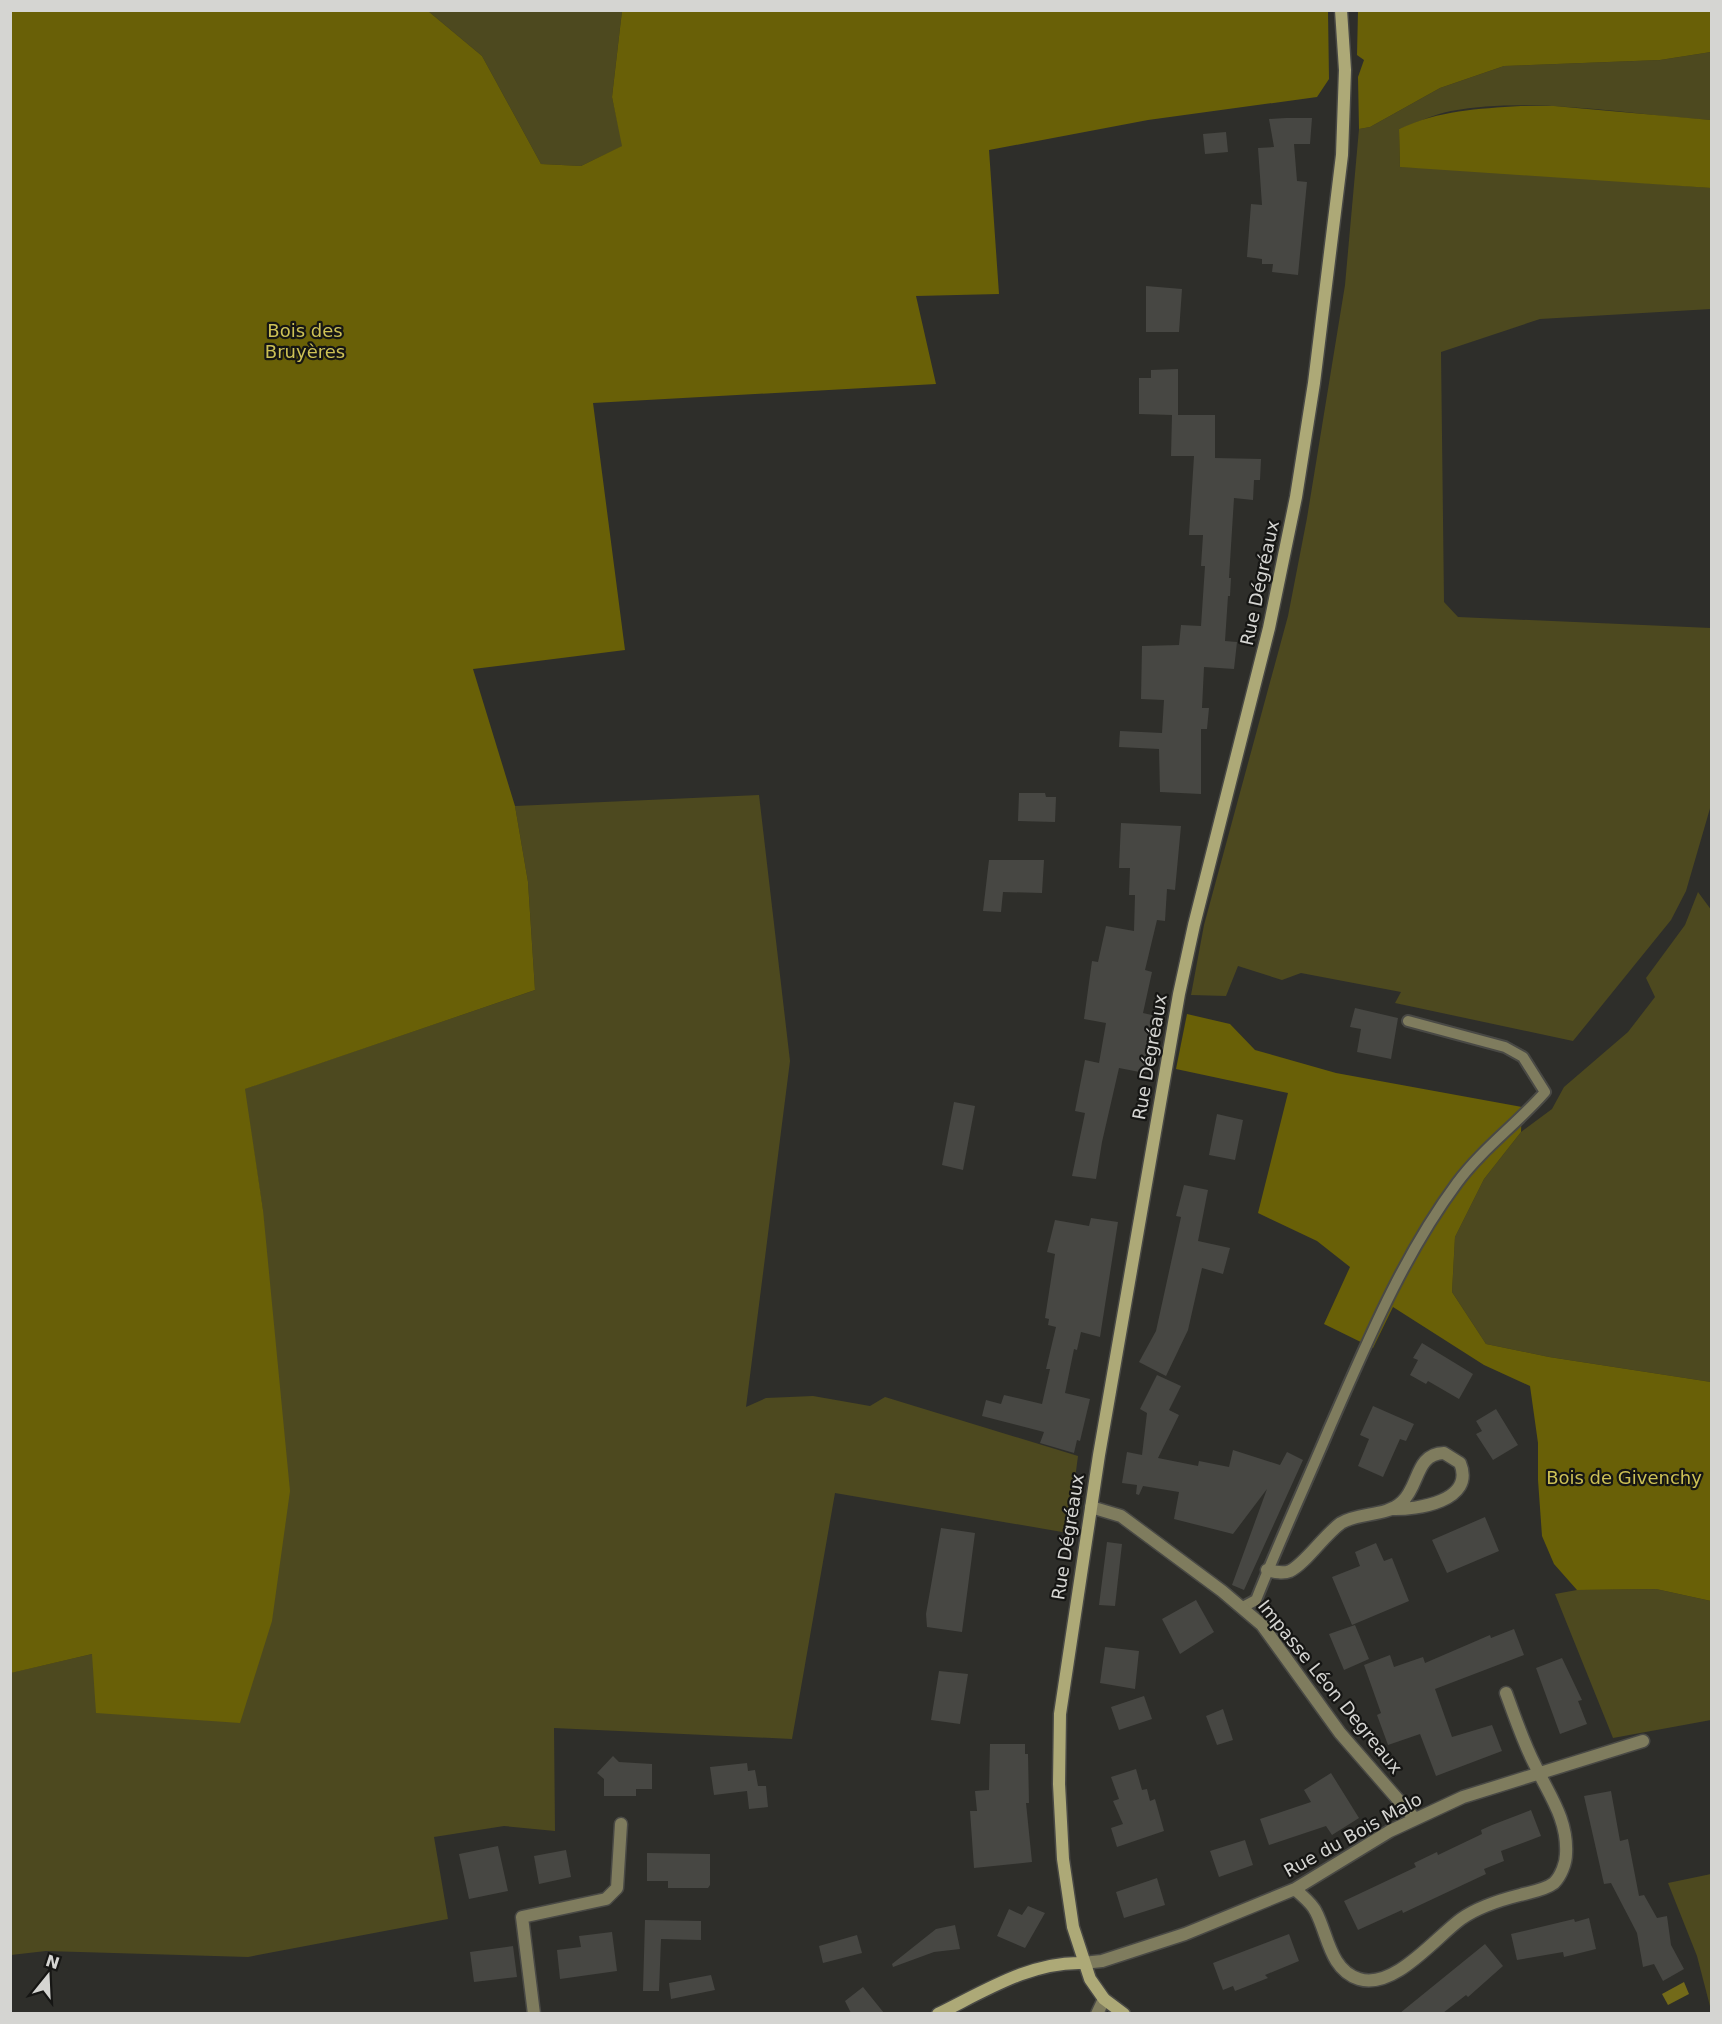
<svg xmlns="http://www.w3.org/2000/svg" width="1722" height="2024" viewBox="0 0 1722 2024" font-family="'DejaVu Sans',sans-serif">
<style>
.green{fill:#4d491f}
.forest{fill:#696007}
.water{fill:#736a19}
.building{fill:#474743}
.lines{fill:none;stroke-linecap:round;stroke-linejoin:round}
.lane-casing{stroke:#494945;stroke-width:14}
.street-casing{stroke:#494945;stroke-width:15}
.secondary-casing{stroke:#494945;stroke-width:15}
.lane{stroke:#7f7c5e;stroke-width:10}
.street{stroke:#7f7c5e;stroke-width:12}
.secondary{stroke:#ada977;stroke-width:12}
.labels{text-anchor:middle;stroke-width:4.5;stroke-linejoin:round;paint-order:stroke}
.park-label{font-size:18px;fill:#cdc156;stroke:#161614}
.street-label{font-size:18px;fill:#d5d5d2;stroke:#161614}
</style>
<rect width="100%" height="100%" fill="#2e2e2a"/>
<path class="green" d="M 428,11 L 622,11 L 612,97 L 623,146 L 581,166 L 541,164 L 482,56 Z
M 1711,52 L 1711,120 C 1627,115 1535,96 1451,111 C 1433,114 1415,124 1399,129 L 1400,167 L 1451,168 L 1711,188 L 1711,309 L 1540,319 L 1441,352 L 1444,602 L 1458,617 L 1711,628 L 1711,805 L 1686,891 L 1671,920 L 1573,1041 L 1395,1003 L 1401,992 L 1301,973 L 1282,980 L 1238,966 L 1226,996 L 1191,995 L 1204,925 L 1288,616 L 1307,518 L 1345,285 L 1359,129 L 1370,127 L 1440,88 L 1504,66 L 1660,60 Z
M 759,795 L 790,1061 L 746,1407 L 766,1398 L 813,1396 L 870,1406 L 885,1397 L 1078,1456 L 1068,1533 L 835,1493 L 792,1739 L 554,1728 L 555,1831 L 504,1826 L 434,1837 L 448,1919 L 248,1957 L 46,1951 L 11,1955 L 10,1673 L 92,1654 L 263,1211 L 244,1089 L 535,990 L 528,882 L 515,806 Z
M 1698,892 L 1712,911 L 1711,1382 L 1549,1357 L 1486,1344 L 1452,1292 L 1455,1237 L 1484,1179 L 1521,1132 L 1552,1109 L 1564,1087 L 1628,1032 L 1655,997 L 1646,978 L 1685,925 Z
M 1656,1589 L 1711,1601 L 1711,1720 L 1613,1738 L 1555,1594 L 1577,1590 Z
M 1711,1874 L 1712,1874 L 1711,2010 L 1697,1956 L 1668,1883 Z"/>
<path class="forest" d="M 10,11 L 428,11 L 482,56 L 541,164 L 581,166 L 622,146 L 612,97 L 622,11 L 1328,11 L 1329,79 L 1317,97 L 1148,120 L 989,150 L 999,294 L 916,296 L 936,384 L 593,403 L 625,650 L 473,669 L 515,806 L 528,882 L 535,990 L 245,1089 L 263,1210 L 290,1491 L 272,1621 L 240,1723 L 96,1713 L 92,1654 L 11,1673 Z
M 1358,11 L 1711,11 L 1711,52 L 1660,60 L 1504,66 L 1440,88 L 1370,127 L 1359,129 L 1358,77 L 1364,60 L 1357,55 Z
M 1521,106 L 1554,106 L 1711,120 L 1711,188 L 1400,167 L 1399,129 C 1441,110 1476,109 1521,106 Z
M 1187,1014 L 1230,1024 L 1255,1050 L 1336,1073 L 1522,1107 L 1521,1132 L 1484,1179 L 1455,1237 L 1452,1292 L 1486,1344 L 1549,1357 L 1711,1382 L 1711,1601 L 1656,1589 L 1577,1590 L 1554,1564 L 1542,1536 L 1538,1480 L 1538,1443 L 1530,1386 L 1484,1365 L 1393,1307 L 1373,1348 L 1324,1324 L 1350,1267 L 1317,1241 L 1258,1213 L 1288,1093 L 1176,1069 Z"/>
<path class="water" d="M 1684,1982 L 1689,1994 L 1668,2005 L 1662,1994 Z"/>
<path class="building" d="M 1286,118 L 1312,118 L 1310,144 L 1294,144 L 1297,181 L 1307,182 L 1298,275 L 1272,272 L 1273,264 L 1262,264 L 1262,259 L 1247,257 L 1251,204 L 1262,205 L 1258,148 L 1274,147 L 1269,119 Z
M 1226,132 L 1228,152 L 1205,154 L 1203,134 Z
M 1146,286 L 1182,289 L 1179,332 L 1146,332 Z
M 1178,369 L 1178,415 L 1215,415 L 1215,458 L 1261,459 L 1260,480 L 1254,480 L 1253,500 L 1234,498 L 1229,578 L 1231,578 L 1230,596 L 1228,596 L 1225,641 L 1237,642 L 1234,669 L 1204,667 L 1202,708 L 1209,708 L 1207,729 L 1201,729 L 1201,794 L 1160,792 L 1159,749 L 1119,747 L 1120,731 L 1162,733 L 1164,700 L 1141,699 L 1142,646 L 1179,645 L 1181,625 L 1201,626 L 1205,566 L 1201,566 L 1203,535 L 1189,535 L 1194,456 L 1171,456 L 1172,415 L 1139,414 L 1139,378 L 1151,378 L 1151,370 Z
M 1019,793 L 1045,793 L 1046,797 L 1056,797 L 1055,822 L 1018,821 Z
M 1121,823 L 1181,826 L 1175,890 L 1167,889 L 1165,921 L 1157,920 L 1145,970 L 1152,972 L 1143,1013 L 1156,1016 L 1145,1073 L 1119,1068 L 1102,1142 L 1096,1179 L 1072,1176 L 1085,1113 L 1075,1111 L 1085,1060 L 1099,1063 L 1106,1023 L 1084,1019 L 1092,961 L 1098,962 L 1106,926 L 1134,931 L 1135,895 L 1129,895 L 1130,868 L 1119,868 Z
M 989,860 L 1044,860 L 1042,893 L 1003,892 L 1001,912 L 983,911 Z
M 1355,1008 L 1398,1018 L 1391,1059 L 1357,1052 L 1361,1029 L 1350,1027 Z
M 954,1102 L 975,1106 L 963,1170 L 942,1165 Z
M 1217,1114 L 1243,1120 L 1235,1160 L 1209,1155 Z
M 1184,1185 L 1208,1190 L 1198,1241 L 1230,1248 L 1223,1274 L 1202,1268 L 1188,1330 L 1166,1376 L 1139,1362 L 1156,1331 L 1181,1217 L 1176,1216 Z
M 1091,1218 L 1118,1222 L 1100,1337 L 1081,1332 L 1077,1350 L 1074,1349 L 1065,1393 L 1090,1399 L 1080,1441 L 1077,1440 L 1074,1453 L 1040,1443 L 1044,1432 L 982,1416 L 986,1400 L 1001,1404 L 1004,1395 L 1042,1404 L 1050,1369 L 1046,1369 L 1056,1327 L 1048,1325 L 1049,1319 L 1045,1318 L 1055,1254 L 1047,1252 L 1055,1220 L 1089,1226 Z
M 1422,1343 L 1473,1374 L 1459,1399 L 1428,1381 L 1426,1384 L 1410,1375 L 1418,1360 L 1413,1358 Z
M 1157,1375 L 1181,1386 L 1169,1410 L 1179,1415 L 1158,1458 L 1198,1466 L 1199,1461 L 1229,1467 L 1233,1450 L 1280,1465 L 1287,1452 L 1303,1460 L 1244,1590 L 1232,1585 L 1267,1489 L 1233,1534 L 1174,1519 L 1179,1492 L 1143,1486 L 1139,1495 L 1136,1494 L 1137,1485 L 1122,1483 L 1127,1452 L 1142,1455 L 1147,1413 L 1140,1409 Z
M 1373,1406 L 1414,1424 L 1406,1441 L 1400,1439 L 1383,1477 L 1358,1466 L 1369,1439 L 1360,1435 Z
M 1496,1409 L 1518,1445 L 1493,1460 L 1476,1434 L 1482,1431 L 1476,1421 Z
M 1485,1517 L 1499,1551 L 1447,1573 L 1432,1540 Z
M 941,1528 L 975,1533 L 962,1632 L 927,1627 L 926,1614 Z
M 1107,1542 L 1122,1544 L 1115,1606 L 1099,1605 Z
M 1376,1543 L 1384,1561 L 1392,1558 L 1409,1601 L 1352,1625 L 1332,1577 L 1360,1566 L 1355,1552 Z
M 1196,1600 L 1214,1632 L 1180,1654 L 1162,1619 Z
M 1355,1625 L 1369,1659 L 1344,1670 L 1329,1634 Z
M 1514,1629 L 1524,1655 L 1435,1689 L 1452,1737 L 1492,1725 L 1502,1751 L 1436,1776 L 1420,1734 L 1388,1745 L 1377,1715 L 1381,1713 L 1364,1665 L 1390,1655 L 1394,1667 L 1423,1657 L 1425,1663 L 1490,1635 L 1491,1638 Z
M 1105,1647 L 1139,1651 L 1135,1689 L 1100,1683 Z
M 1562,1658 L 1582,1700 L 1578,1701 L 1587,1724 L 1560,1734 L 1536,1668 Z
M 939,1671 L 968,1674 L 960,1724 L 931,1720 Z
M 1144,1696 L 1152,1719 L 1119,1730 L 1111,1707 Z
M 1223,1709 L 1233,1740 L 1217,1745 L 1206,1716 Z
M 990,1744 L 1025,1744 L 1025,1754 L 1028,1754 L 1029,1803 L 1026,1803 L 1032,1862 L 974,1868 L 970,1811 L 977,1811 L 975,1791 L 989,1790 Z
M 613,1756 L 619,1762 L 652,1764 L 652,1789 L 636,1789 L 636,1796 L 604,1796 L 604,1779 L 597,1773 Z
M 747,1763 L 748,1771 L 755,1770 L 758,1786 L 766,1786 L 768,1807 L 749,1809 L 747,1791 L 714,1795 L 710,1767 Z
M 1136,1769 L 1142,1790 L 1147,1789 L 1150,1801 L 1155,1799 L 1164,1831 L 1117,1847 L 1111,1828 L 1123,1824 L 1113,1801 L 1119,1799 L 1111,1777 Z
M 1331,1773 L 1359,1818 L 1332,1835 L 1326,1826 L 1269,1845 L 1260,1819 L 1311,1802 L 1304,1790 Z
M 1611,1791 L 1620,1841 L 1628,1839 L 1639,1896 L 1644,1895 L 1657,1918 L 1667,1916 L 1671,1945 L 1684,1969 L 1663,1981 L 1654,1964 L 1643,1967 L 1637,1933 L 1611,1883 L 1604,1884 L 1584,1796 Z
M 1531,1810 L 1541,1836 L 1501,1851 L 1504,1861 L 1484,1869 L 1486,1874 L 1403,1913 L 1402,1910 L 1358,1930 L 1344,1901 L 1416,1867 L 1414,1863 L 1437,1852 L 1438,1855 L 1482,1834 L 1481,1830 L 1492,1825 Z
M 1245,1840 L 1253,1865 L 1219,1877 L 1210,1851 Z
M 498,1846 L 508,1891 L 469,1899 L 459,1854 Z
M 566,1850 L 571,1877 L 539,1884 L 534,1856 Z
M 647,1853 L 710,1854 L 710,1885 L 708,1888 L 668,1888 L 668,1881 L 647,1881 Z
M 1157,1878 L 1165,1905 L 1124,1918 L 1116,1892 Z
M 1028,1906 L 1045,1913 L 1025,1948 L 997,1936 L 1009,1909 L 1022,1915 Z
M 1589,1918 L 1596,1949 L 1564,1957 L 1563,1952 L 1517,1960 L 1511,1934 L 1574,1919 L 1575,1922 Z
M 645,1920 L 701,1921 L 701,1940 L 661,1939 L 659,1991 L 643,1991 Z
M 955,1925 L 960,1949 L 934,1952 L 893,1967 L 892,1964 L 936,1929 Z
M 612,1932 L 617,1971 L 560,1979 L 557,1950 L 581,1947 L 579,1936 Z
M 1289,1934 L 1299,1961 L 1265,1975 L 1268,1978 L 1235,1991 L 1233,1986 L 1223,1990 L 1213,1963 Z
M 857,1935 L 862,1953 L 823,1963 L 819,1946 Z
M 1485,1944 L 1503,1966 L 1468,1997 L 1466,1995 L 1443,2013 L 1400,2013 Z
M 513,1946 L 517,1977 L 474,1982 L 470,1952 Z
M 711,1975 L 715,1990 L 671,1999 L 669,1983 Z
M 863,1987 L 884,2013 L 851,2013 L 845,2001 Z"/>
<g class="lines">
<defs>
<path id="lane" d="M 1243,1607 L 1256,1600 C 1279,1542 1305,1486 1329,1429 C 1366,1345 1402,1257 1457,1183 C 1482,1149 1517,1124 1545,1092 L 1523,1057 L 1505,1047 L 1408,1021"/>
<path id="street" d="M 1091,1507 L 1121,1516 L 1222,1591 L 1262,1625 L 1340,1733 L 1415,1819
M 1267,1570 C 1275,1572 1283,1574 1290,1571 C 1305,1564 1324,1535 1341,1523 C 1359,1512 1386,1517 1402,1502 C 1420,1485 1415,1454 1444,1453 L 1460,1463 C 1476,1501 1417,1510 1391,1509
M 1295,1889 C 1302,1896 1312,1903 1316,1912 C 1328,1935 1330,1970 1359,1979 C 1394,1990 1435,1938 1461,1919 C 1478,1907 1500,1900 1520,1895 C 1531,1892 1545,1890 1554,1883 C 1561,1876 1566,1863 1566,1854 C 1568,1819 1549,1795 1535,1765 C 1523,1742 1515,1717 1506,1693
M 1083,1963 L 1102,1961 L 1185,1934 L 1295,1889 L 1390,1831 L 1463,1797 L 1643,1741
M 534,2014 L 522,1917 L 606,1899 L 617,1888 L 621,1824
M 1097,2014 L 1104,1999"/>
<path id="secondary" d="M 938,2014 C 983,1992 1031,1961 1083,1963
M 1124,2014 L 1104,1999 L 1090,1979 L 1073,1927 L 1063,1859 L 1059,1784 L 1060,1714 L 1099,1455 L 1179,994 L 1194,925 L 1269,628 L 1296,497 L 1314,383 L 1342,155 L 1345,70 L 1341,10"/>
</defs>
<use href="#lane" class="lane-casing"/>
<use href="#street" class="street-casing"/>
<use href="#secondary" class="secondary-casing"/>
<use href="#lane" class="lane"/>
<use href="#street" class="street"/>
<use href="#secondary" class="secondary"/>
</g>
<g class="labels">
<g class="park-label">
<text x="305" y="337">Bois des<tspan x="305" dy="21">Bruyères</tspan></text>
<text x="1624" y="1484">Bois de Givenchy</text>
</g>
<g class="street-label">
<text transform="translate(1260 583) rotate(-78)" y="6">Rue Dégréaux</text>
<text transform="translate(1150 1057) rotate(-80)" y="6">Rue Dégréaux</text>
<text transform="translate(1068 1537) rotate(-81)" y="6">Rue Dégréaux</text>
<text transform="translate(1330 1687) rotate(51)" y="6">Impasse Léon Degreaux</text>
<text transform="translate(1353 1835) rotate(-29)" y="6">Rue du Bois Malo</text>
</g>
</g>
<rect width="1722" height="2024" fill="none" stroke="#d5d5d2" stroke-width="24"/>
<g transform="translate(48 1976) rotate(18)" stroke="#161614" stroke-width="4.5" paint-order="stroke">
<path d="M0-4.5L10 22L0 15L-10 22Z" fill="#d5d5d2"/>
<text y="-9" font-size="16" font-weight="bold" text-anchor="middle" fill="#d5d5d2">N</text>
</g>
</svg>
